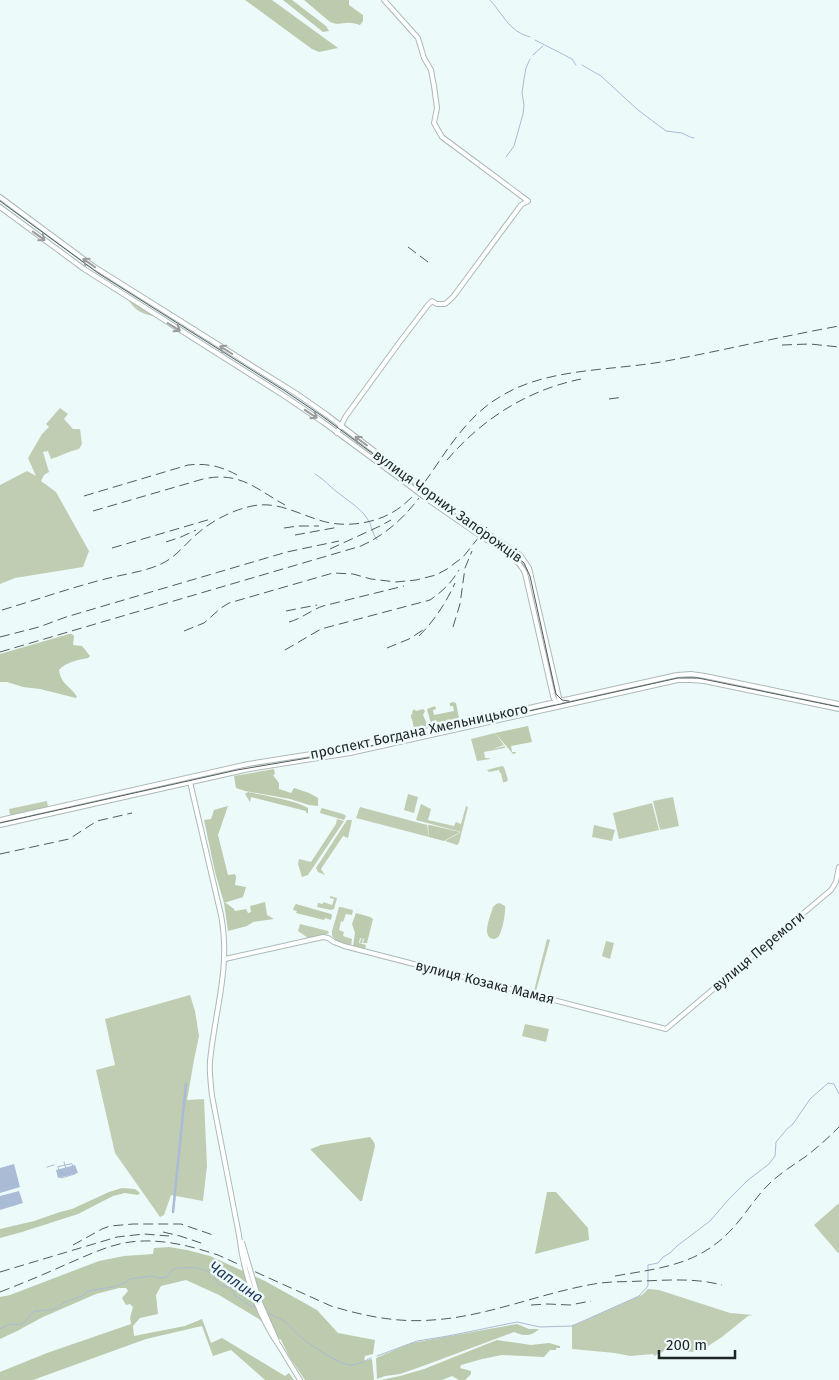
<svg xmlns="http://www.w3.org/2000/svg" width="839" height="1380" viewBox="0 0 839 1380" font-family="'Fira Sans',sans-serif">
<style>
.green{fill:#c0cdb2}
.forest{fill:#bccaad}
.water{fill:#aabbd6}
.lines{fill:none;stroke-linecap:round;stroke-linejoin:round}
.stream{stroke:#aabbd6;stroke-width:1}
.canal{stroke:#aabbd6;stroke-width:2.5}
.secondary-casing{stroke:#acb9b8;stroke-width:6}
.secondary{stroke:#fff;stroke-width:4}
.tram{stroke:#545c5c;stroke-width:1}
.rail{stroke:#545c5c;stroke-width:1;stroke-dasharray:10 5;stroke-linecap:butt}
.secondary-bridge-casing{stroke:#acb9b8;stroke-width:6;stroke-linecap:butt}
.secondary-bridge{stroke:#fff;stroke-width:4}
.oneway{stroke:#9a9c9c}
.labels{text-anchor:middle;stroke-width:5;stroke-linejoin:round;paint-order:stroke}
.street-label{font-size:14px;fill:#1f2424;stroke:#edfafa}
.water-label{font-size:15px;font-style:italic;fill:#1f355a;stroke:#edfafa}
</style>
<rect width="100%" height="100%" fill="#edfafa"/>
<path class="green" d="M 128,299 L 155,316 C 143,315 134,310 128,299 Z
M 60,408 L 68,414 L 64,419 L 73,429 L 80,429 L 82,444 L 79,449 C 69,451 61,456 51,459 L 48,451 L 43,452 L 49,472 L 44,475 L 41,481 L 56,492 L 89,551 L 83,567 L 15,578 L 0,584 L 0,485 L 27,471 L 36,476 L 28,458 L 42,434 L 49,427 L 46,424 Z
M 495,733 L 504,745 L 493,749 L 505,746 L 505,748 L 484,752 L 485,758 L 489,758 L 490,759 L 477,761 L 471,739 Z
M 502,766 L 504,767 L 508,780 L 506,782 L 503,782 L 501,773 L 500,773 L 499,770 L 489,772 L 487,770 L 483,771 Z
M 408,794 L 418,797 L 414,813 L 404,810 Z
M 673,797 L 679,826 L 660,830 L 653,801 Z
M 47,801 L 48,807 L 10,815 L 9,809 Z
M 652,803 L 659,830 L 619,839 L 613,813 Z
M 421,804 L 431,809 L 428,820 L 454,826 L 456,822 L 461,824 L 466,806 L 468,807 L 459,843 L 457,845 L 445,841 L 461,832 L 416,820 Z
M 360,807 L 427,825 L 429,837 L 356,818 Z
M 322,808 L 343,814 L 346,816 L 344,820 L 320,813 L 321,809 Z
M 337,819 L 344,821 L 308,875 L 302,877 L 298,864 L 299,859 L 311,862 L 336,824 Z
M 347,820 L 352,820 L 348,838 L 343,836 L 321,869 L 325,875 L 318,872 L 316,868 Z
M 594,825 L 615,830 L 612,841 L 592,837 Z
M 330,896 L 337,898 L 334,909 L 331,910 L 317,907 L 318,903 L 323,904 L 323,902 L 332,905 L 334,899 L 330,898 Z
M 500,903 L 505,906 C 506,911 502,934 498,937 C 493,942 487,937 487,931 C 487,923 491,914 493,907 L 496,904 Z
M 339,907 L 341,907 L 353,910 L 352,915 L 346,914 L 343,922 L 341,921 L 339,930 L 344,932 L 343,936 L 352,939 L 351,946 L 337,941 L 332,936 L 332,931 Z
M 300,924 L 328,931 L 329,933 L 327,934 L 308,938 L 298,931 Z
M 547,939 L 550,940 L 536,991 L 534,991 Z
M 606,941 L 614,943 L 610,959 L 602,956 Z
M 190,995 L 195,1011 L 199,1036 L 194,1060 L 187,1100 L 204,1099 L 207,1166 L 203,1201 L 171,1195 L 164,1215 L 160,1217 L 115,1153 L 96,1070 L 115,1065 L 105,1019 Z
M 525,1024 L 549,1029 L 546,1042 L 522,1036 Z
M 839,1203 L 839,1252 L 838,1253 L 814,1225 Z
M 648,1289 L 659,1290 L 730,1313 L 753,1315 L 748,1316 L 722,1337 L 702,1350 L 692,1352 L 668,1349 L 654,1356 L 653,1354 L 630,1356 L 615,1353 L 572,1349 L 572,1325 L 577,1324 L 642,1295 Z"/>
<path class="forest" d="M 245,0 L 272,0 L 338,48 L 319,52 L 312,49 Z
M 283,0 L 292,0 L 326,26 L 329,31 L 323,32 Z
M 304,0 L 349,0 L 349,5 L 363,15 L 363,21 L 360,25 C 357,24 354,23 351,23 C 343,22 340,26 330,22 Z
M 69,634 L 72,634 L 74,636 L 73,645 L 82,646 L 90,656 L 88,658 C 78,660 66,662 59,670 C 61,685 71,686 77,697 L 76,698 L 40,689 L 23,687 L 7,682 L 0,682 L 0,654 Z
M 453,702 L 456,703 L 459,718 L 431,724 L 427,709 L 435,706 L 436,709 L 433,710 L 434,715 L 454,711 L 453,706 L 450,706 L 450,703 Z
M 414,709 L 416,711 L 423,709 L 425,711 L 423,715 L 427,724 L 425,727 L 420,726 L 417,729 L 414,728 L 412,719 L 411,718 L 411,715 L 413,713 L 412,712 Z
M 528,726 L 532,742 L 511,746 L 512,752 L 516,752 L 516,753 L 513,754 L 495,733 Z
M 274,769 L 275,774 L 273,775 L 279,783 L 279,789 L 291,793 L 294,788 L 309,793 L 318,798 L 318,806 L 309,805 L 290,799 L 245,791 L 236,788 L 234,776 Z
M 248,792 C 262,795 298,801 308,808 L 308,813 L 306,813 L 306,811 L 251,797 L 250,802 L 245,794 Z
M 228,806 L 218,835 L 228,875 L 235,874 L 236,877 L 235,885 L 246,887 L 243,897 L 224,903 L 215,872 L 204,820 L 211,819 L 214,810 Z
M 428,825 L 430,825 L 460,832 L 444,841 L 429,837 Z
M 265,902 L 267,915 L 274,919 L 253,922 L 247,926 L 228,931 L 224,903 L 226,903 L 234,909 L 235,911 L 246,909 L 248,913 L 251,912 L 250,906 Z
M 296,904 L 331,914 L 332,915 L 331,920 L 325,918 L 324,920 L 296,913 L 297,911 L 293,910 L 295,905 Z
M 356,913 L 370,917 L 373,919 L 367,943 L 363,943 L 364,939 L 363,938 L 362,943 L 360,943 L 361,938 L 360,938 L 359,943 L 366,945 L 365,949 L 353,946 L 355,933 L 352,924 Z
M 370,1137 L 374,1142 L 375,1146 L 362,1201 L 360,1201 L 311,1150 L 311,1149 L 321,1145 Z
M 122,1188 L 135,1189 L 140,1193 L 138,1195 L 125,1193 L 113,1196 L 78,1214 L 22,1232 L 0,1238 L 0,1229 L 34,1221 L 60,1212 L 72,1209 L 109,1192 Z
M 547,1192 L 556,1192 L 588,1228 L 589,1240 L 535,1254 Z
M 169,1247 L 187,1250 L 210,1256 L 265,1281 L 317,1310 L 338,1333 L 375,1340 L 373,1354 L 365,1356 L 364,1361 L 372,1359 L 374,1380 L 305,1380 L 290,1358 L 281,1340 L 259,1319 L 219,1295 L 186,1280 L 161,1286 L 156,1295 L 158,1314 L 140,1318 L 133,1326 L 134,1336 L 185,1326 L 202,1319 L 211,1343 L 222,1338 L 285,1376 L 289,1373 L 294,1380 L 265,1380 L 231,1350 L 213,1356 L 202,1326 L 146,1339 L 33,1380 L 0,1380 L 0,1372 L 47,1353 L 131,1324 L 130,1318 L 133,1307 L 130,1304 L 126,1305 L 122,1298 L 128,1291 L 126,1288 L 119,1288 L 96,1294 L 43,1317 L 17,1331 L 0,1339 L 0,1297 L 10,1295 L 99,1261 L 124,1256 L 153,1254 L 154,1248 Z
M 517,1324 L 529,1329 L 539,1329 C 531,1337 523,1336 514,1332 L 423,1366 L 400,1374 L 385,1376 L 377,1379 L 376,1358 L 411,1343 Z
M 497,1340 L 531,1345 L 549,1343 L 560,1346 L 560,1348 L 556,1348 L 556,1350 L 550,1350 L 544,1357 L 502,1355 L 482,1359 L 461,1365 L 460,1368 L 471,1371 L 471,1374 L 465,1380 L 459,1380 L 452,1376 L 442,1380 L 381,1380 L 400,1376 L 424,1369 Z"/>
<path class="water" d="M 14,1164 L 20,1187 L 0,1193 L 0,1168 Z
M 75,1165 L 78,1173 L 58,1178 L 56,1170 Z
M 19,1191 L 23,1203 L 0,1210 L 0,1196 Z"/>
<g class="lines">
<path class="stream" d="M 490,0 C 503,14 509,32 530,37
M 535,40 L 572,59 L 576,65
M 533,55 L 543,46
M 582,65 L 601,76 L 638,110 L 666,131 L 682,133 L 690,137 L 694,138
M 506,157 L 514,146 L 523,114 L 524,105 L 522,93 L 524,79 L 526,68 L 530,59
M 315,474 C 324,479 329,486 337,492 C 347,500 359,507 367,518 C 372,525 372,534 377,540
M 64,1162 L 66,1169
M 72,1164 L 75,1174 L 61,1178 L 58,1167 Z
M 47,1167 L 54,1165
M 266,1313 C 272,1315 279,1318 284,1321 C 291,1326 295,1332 301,1337 C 311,1345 337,1363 349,1365 C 356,1366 364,1361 371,1358
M 0,1329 L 10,1324 L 20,1325 L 26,1321 L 33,1312 L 36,1311 L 49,1310 L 57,1308 L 65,1302 L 82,1296 L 88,1291 L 113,1287 L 125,1283 L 130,1279 L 152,1276 L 159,1278 L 167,1277 L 173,1269 C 185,1267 202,1266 212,1274 C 216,1277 216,1281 218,1284 C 227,1289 230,1283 235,1296 L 241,1299 L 247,1304 L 258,1309
M 377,1356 L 417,1341 L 448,1336 L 517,1322 L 540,1327 L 572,1326 L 639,1296 L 648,1286 L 648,1265 L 658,1263 L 663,1257 L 670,1253 L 677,1246 L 710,1221 L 729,1199 L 748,1180 L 769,1164 L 775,1156 L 776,1142 L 787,1129 L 793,1124 L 810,1099 L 828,1083 L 834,1084 L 839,1094"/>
<path class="canal" d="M 173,1212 L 186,1084"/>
<defs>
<path id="secondary" d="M 0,197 L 93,266 L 297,394 L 327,415 L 414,481
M 0,207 L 84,269 L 283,395 L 323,422 L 410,486
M 337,433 L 346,416 L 399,343 L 428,305 L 432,301 L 437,304 L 445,304 L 453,297 L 521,205 L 528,201 L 442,137 L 434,123 L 437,108 L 434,86 L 431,70 L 424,58 L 418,38 L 384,0
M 431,494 L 479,527
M 427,499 L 475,532
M 490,535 L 520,555 L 529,568 L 560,702
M 487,540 C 501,549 517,557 525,573 L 553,696 L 556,703
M 190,782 L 221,915 C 231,967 215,1010 210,1061 C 209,1073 211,1084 212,1096 L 239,1235
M 0,820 L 248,764 L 349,748 L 677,675 L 691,674 L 705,676 L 839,704
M 0,825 L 249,769 L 350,753 L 678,680 L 691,680 L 704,681 L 839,709
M 225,959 L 323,937 L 328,938 L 334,942 L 344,946 L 666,1029 L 831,890 L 836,882 L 839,867
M 280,1347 L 300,1380"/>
</defs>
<use href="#secondary" class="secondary-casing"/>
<use href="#secondary" class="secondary"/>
<path class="tram" d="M 0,201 L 98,273 L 285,391 L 322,416 L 454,514 L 515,554 L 524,563 L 530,576 L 556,694 L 562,700 L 569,701
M 0,823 L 237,770 L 349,751 L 678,678 L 698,678 L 839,707"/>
<path class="rail" d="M 408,247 L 432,265
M 782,345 L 810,344 L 839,347
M 609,399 L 624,397
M 447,460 C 483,418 528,390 581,379
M 84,496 L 188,465 C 206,463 221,466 237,475
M 93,511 L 203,479 C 240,471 256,489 285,505
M 284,528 L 298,526 L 319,526
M 295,535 L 339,527
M 166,542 L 181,537 L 196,530
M 112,548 L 211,519
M 330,549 L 380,526 L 391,520
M 2,610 C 36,600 70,588 105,579 C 124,574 145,572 163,563 C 177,556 186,543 198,533 C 213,520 233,510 252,506 C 277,501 296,513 319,520 C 339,527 364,525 383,517 C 415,504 430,473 449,447 C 463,428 478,410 498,398 C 544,368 608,371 661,362 C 720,351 779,337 839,326
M 286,611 L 317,605
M 289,622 C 301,619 311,610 323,606 L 404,586
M 453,627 L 460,604 L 465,568 L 472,551
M 184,631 L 204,623 L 221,608 L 229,603 L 333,573 L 353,574 L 371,579 L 396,582 L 416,580 L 436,575 L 447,569 L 463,557 L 487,527
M 419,636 C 434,621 446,603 455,583
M 0,637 L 39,627 L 66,617 L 263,559 L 287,552 L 339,541
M 387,648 L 409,639 L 423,630
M 285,650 L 321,629 L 430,600 C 443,591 451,583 459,570
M 0,652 L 361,546 C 385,535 403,519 419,498
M 0,854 L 69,839 L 97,821 L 132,813
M 163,1232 L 180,1236 L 201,1243
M 73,1245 L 102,1229 L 110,1226 L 133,1224 L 181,1224 L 216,1236
M 0,1272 L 117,1237 L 144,1234 L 169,1236
M 615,1276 C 661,1268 699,1265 732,1229 C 746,1214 756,1196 771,1182 C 781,1173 793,1165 805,1157 C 817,1148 828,1138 839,1127
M 0,1292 C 23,1283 45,1274 67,1264 C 86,1256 104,1247 124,1243 C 156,1237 188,1245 218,1255 L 331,1306 C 364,1316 398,1323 432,1320 C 486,1317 541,1293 594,1284 C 611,1281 627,1282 643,1281 C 670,1280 696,1278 722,1285
M 531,1305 L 548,1304 L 570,1305 L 591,1301"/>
<defs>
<path id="secondary-bridge" d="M 414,481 L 431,494
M 410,486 L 427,499
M 479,527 L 490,535
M 475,532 L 487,540
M 239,1235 C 243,1272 258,1316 280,1347
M 242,1242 L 259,1300 L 277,1341"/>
</defs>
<use href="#secondary-bridge" class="secondary-bridge-casing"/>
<use href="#secondary-bridge" class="secondary-bridge"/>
</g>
<defs><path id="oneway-shaft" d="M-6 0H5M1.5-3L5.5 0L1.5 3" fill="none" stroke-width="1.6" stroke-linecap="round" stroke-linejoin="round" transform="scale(1.25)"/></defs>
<g class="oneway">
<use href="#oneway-shaft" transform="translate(39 236) rotate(36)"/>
<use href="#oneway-shaft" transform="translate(89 263) rotate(-145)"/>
<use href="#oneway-shaft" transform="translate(174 327) rotate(32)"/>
<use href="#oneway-shaft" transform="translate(226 350) rotate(-148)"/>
<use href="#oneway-shaft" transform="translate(311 414) rotate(34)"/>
<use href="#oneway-shaft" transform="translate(361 441) rotate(-143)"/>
</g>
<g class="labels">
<g class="street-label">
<text transform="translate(448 506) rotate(36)" y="5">вулиця Чорних Запорожців</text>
<text transform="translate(419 731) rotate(-12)" y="5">проспект Богдана Хмельницького</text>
<text transform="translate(758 951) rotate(-40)" y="5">вулиця Перемоги</text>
<text transform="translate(485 982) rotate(14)" y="5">вулиця Козака Мамая</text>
</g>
<g class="water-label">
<text transform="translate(236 1282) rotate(34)" y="5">Чаплина</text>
</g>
</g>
<path d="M659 1350v8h76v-8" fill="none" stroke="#1f2424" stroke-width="2.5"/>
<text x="666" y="1350" font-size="15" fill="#1f2424" stroke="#edfafa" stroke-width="4" paint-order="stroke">200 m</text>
</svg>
